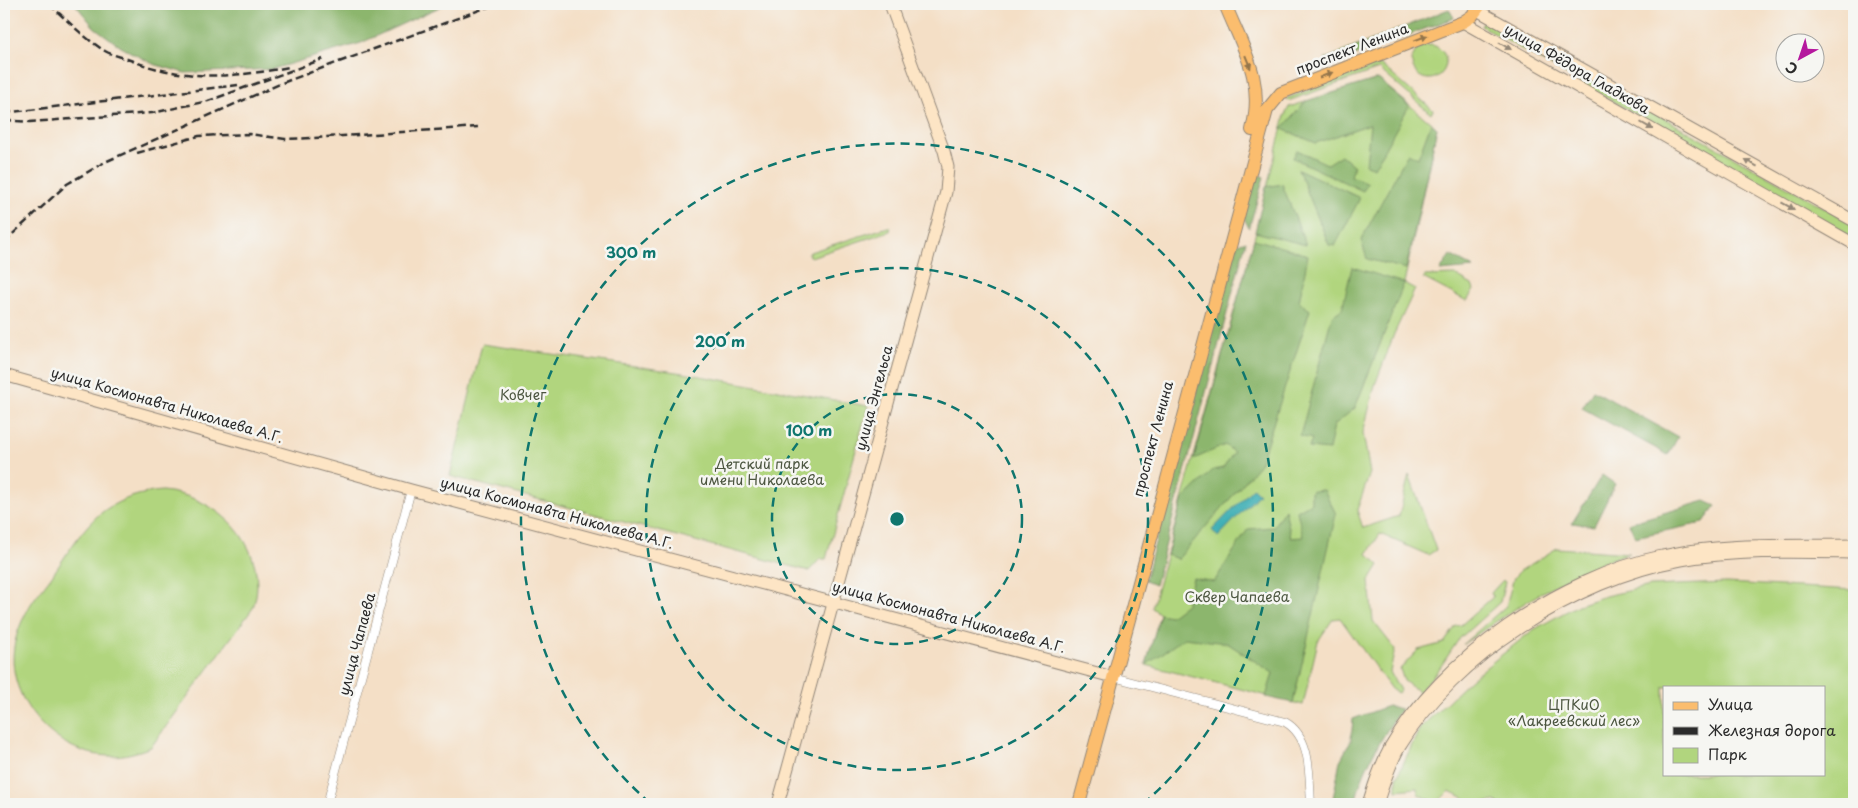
<svg xmlns="http://www.w3.org/2000/svg" width="1858" height="808" viewBox="0 0 1858 808" font-family="'Playpen Sans',sans-serif">
<style>
.green{fill:#b1d57e;stroke:#6e8054;fill-rule:evenodd}
.forest{fill:#8cb66d;stroke:#5c704c}
.water{fill:#3badb4;stroke:#336c70}
.lines{fill:none;stroke-linecap:round;stroke-linejoin:round}
.street-casing{stroke:#908578;stroke-width:9}
.secondary-casing{stroke:#908578;stroke-width:13}
.primary-casing{stroke:#908578;stroke-width:14}
.street{stroke:#fff;stroke-width:8}
.secondary{stroke:#fde5c5;stroke-width:11}
.primary{stroke:#fbbd6e;stroke-width:12}
.rail{stroke:#2b2b2b;stroke-width:2.5;stroke-dasharray:8 4;stroke-linecap:butt}
.oneway{fill:#93744c}
.oneway2{fill:#948878}
.ring{fill:none;stroke:#0f766e;stroke-width:2.5;stroke-dasharray:9 6}
.labels{text-anchor:middle;stroke-width:5;stroke-linejoin:round;paint-order:stroke}
.street-label{font-size:14px;fill:#2b2b2b;stroke:#f6f6f2}
.park-label{font-size:14px;fill:#4c5640;stroke:#f6f6f2}
.centre{fill:#0f766e;stroke:#f6f6f2;stroke-width:2.5}
.ring-label{font-size:15px;text-anchor:middle;font-weight:bold;fill:#0f766e;stroke:#f6f6f2;stroke-width:5;stroke-linejoin:round;paint-order:stroke}
</style>
<rect width="100%" height="100%" fill="#f6f6f2"/>
<filter id="ink" filterUnits="userSpaceOnUse"><feTurbulence type="fractalNoise" baseFrequency=".02" numOctaves="2"/><feDisplacementMap in="SourceGraphic" scale="10" xChannelSelector="R" yChannelSelector="G"/><feConvolveMatrix kernelMatrix="1 2 1 2 8 2 1 2 1" color-interpolation-filters="sRGB"/></filter>
<filter id="wash" filterUnits="userSpaceOnUse"><feTurbulence type="fractalNoise" baseFrequency=".0096" numOctaves="4" result="noise"/><feDisplacementMap in="SourceGraphic" scale="20" xChannelSelector="R" yChannelSelector="G"/><feGaussianBlur stdDeviation="1.12" result="paint"/><feColorMatrix in="noise" values="0 0 0 0 0 0 0 0 0 0 0 0 0 0 0 0 0 1.4 0 .05"/><feComposite in="paint" operator="in"/></filter>
<g filter="url(#wash)">
<rect width="100%" height="100%" fill="#f4dfc6"/>
<path class="green" d="M 1486,19 L 1854,224 L 1854,239 L 1481,26 Z
M1412 62a17 17 0 1 1 34 0a17 17 0 1 1-34 0Z
M 1380,64 L 1433,110 L 1431,114 L 1379,69 L 1288,101 L 1287,98 Z
M 1378,79 L 1437,128 L 1404,283 L 1415,289 L 1394,334 L 1375,385 L 1363,433 L 1370,473 L 1357,510 L 1363,528 L 1399,516 L 1409,475 L 1436,550 L 1428,555 L 1380,534 L 1367,554 L 1379,565 L 1369,581 L 1373,621 L 1395,649 L 1390,672 L 1400,690 L 1398,693 L 1391,689 L 1340,618 L 1333,619 L 1318,641 L 1303,705 L 1146,665 L 1160,614 L 1152,608 L 1254,239 L 1285,115 L 1289,107 Z
M 891,226 L 890,231 L 811,257 L 808,255 L 810,252 Z
M 1455,275 L 1472,285 L 1474,290 L 1467,301 L 1423,278 L 1425,276 Z
M 482,344 L 683,373 L 868,406 L 826,559 L 820,559 L 809,571 L 450,476 Z
M 162,491 C 210,495 257,533 257,585 C 257,593 255,601 253,608 L 151,747 C 138,752 124,756 110,756 C 56,755 6,701 14,647 C 16,635 21,622 27,611 C 33,599 43,588 51,577 C 67,555 82,526 105,510 C 123,498 140,493 162,491 Z
M 1557,548 L 1629,553 C 1564,574 1519,606 1463,644 L 1506,606 L 1514,577 L 1520,571 Z
M 1503,580 L 1505,582 L 1500,602 L 1459,639 L 1439,669 L 1419,692 L 1404,681 L 1400,669 L 1418,650 L 1444,643 L 1456,626 L 1461,625 L 1493,597 L 1491,593 Z
M 1727,583 L 1854,590 L 1854,804 L 1499,804 L 1496,801 L 1478,804 L 1449,791 L 1437,803 L 1418,794 L 1417,788 L 1397,790 L 1397,777 L 1420,728 L 1470,680 L 1533,630 L 1578,605 L 1605,596 L 1651,586 ZM 1664,687 L 1824,687 L 1824,774 L 1664,774 Z"/>
<path class="forest" d="M 75,4 L 446,4 L 361,43 L 273,69 L 185,73 L 153,64 L 121,47 L 94,27 Z
M 1449,9 L 1454,18 L 1331,64 L 1325,59 Z
M 1378,79 L 1409,106 L 1374,168 L 1366,165 L 1370,124 L 1316,143 L 1282,129 L 1306,101 Z
M 1431,123 L 1437,128 L 1406,269 L 1367,259 L 1361,240 L 1408,153 L 1418,158 Z
M 1297,150 L 1327,164 L 1341,155 L 1354,166 L 1351,176 L 1368,183 L 1363,191 L 1293,158 Z
M 1298,169 L 1360,198 L 1335,246 L 1329,245 Z
M 1257,174 L 1264,177 L 1249,228 L 1241,212 L 1249,183 Z
M 1282,184 L 1306,245 L 1255,232 L 1266,187 Z
M 1254,239 L 1308,255 L 1299,302 L 1310,310 L 1260,464 L 1178,559 L 1167,555 L 1183,499 L 1213,470 L 1223,468 L 1234,452 L 1225,445 L 1194,459 Z
M 1246,241 L 1155,585 L 1145,581 L 1235,245 Z
M 1450,255 L 1474,268 L 1440,271 Z
M 1352,267 L 1404,283 L 1355,408 L 1334,425 L 1329,450 L 1309,448 L 1312,439 L 1300,436 L 1332,316 L 1342,309 Z
M 1593,390 L 1678,437 L 1668,455 L 1582,408 Z
M 1602,475 L 1615,484 L 1594,526 L 1572,523 Z
M 1324,490 L 1336,514 L 1293,703 L 1266,697 L 1273,673 L 1227,643 L 1184,638 L 1146,665 L 1160,614 L 1170,616 L 1186,604 L 1193,578 L 1214,582 L 1248,529 L 1273,527 L 1285,509 L 1291,538 L 1303,537 L 1297,511 L 1311,503 L 1311,491 Z
M 1705,501 L 1716,506 L 1703,523 L 1635,537 L 1629,523 Z
M 1388,706 L 1401,709 C 1381,739 1362,768 1355,804 L 1332,804 L 1340,761 L 1351,740 L 1353,719 Z"/>
<path class="water" d="M 1253,488 L 1259,494 L 1218,537 L 1212,530 Z"/>
</g>
<g filter="url(#ink)">
<g class="lines">
<defs>
<path id="street" d="M 1113,677 L 1285,722 C 1312,737 1309,776 1311,804
M 327,804 L 411,490"/>
<path id="secondary" d="M 1477,10 L 1854,221
M 1463,22 L 1854,244
M 4,375 L 411,490 L 1105,675
M 778,804 L 946,192 L 948,167 L 944,151 L 890,4
M 1368,804 C 1374,785 1380,766 1390,748 C 1440,659 1562,576 1662,556 C 1724,542 1790,546 1854,545
M 1377,804 C 1383,785 1389,766 1399,748 C 1454,656 1576,579 1681,560 C 1737,550 1798,552 1854,553"/>
<path id="primary" d="M 1225,4 C 1243,49 1265,80 1252,130
M 1079,804 L 1267,110 L 1281,93 L 1463,22 L 1472,16 L 1481,4"/>
</defs>
<use href="#street" class="street-casing"/>
<use href="#secondary" class="secondary-casing"/>
<use href="#primary" class="primary-casing"/>
<use href="#street" class="street"/>
<use href="#secondary" class="secondary"/>
<use href="#primary" class="primary"/>
<path class="rail" d="M 49,4 C 67,20 84,38 105,51 C 112,55 122,57 130,60 C 183,81 234,78 289,67
M 4,113 L 238,85
M 4,120 L 30,122 L 152,113 L 208,101 L 323,59
M 137,153 L 199,136 L 249,134 L 285,139 L 313,138 L 479,127
M 4,242 L 67,184 L 105,162 L 282,83 L 496,4"/>
</g>
<defs><path id="oneway-solid" d="M-6-.8H1V-3.2L6.5 0L1 3.2V.8H-6Z" transform="scale(1.25)"/></defs>
<g class="oneway">
<use href="#oneway-solid" transform="translate(1421 38) rotate(-21)"/>
<use href="#oneway-solid" transform="translate(1248 62) rotate(68)"/>
<use href="#oneway-solid" transform="translate(1326 75) rotate(-21)"/>
</g>
<g class="oneway2">
<use href="#oneway-solid" transform="translate(1505 46) rotate(30)"/>
<use href="#oneway-solid" transform="translate(1647 126) rotate(30)"/>
<use href="#oneway-solid" transform="translate(1751 163) rotate(-151)"/>
<use href="#oneway-solid" transform="translate(1788 206) rotate(29)"/>
</g>
</g>
<g class="ring">
<circle cx="897" cy="519" r="125"/>
<circle cx="897" cy="519" r="251"/>
<path d="M650 803A376 376 0 1 1 1144 803"/>
</g>
<g class="labels">
<g class="street-label">
<text transform="translate(1352 49) rotate(-21)" y="5">проспект Ленина</text>
<text transform="translate(1577 69) rotate(30)" y="5">улица Фёдора Гладкова</text>
<text transform="translate(874 398) rotate(-75)" y="5">улица Энгельса</text>
<text transform="translate(167 405) rotate(16)" y="5">улица Космонавта Николаева А.Г.</text>
<text transform="translate(1153 439) rotate(-75)" y="5">проспект Ленина</text>
<text transform="translate(557 513) rotate(15)" y="5">улица Космонавта Николаева А.Г.</text>
<text transform="translate(949 617) rotate(15)" y="5">улица Космонавта Николаева А.Г.</text>
<text transform="translate(357 644) rotate(-75)" y="5">улица Чапаева</text>
</g>
<g class="park-label">
<text x="523" y="400">Ковчег</text>
<text x="762" y="469">Детский парк<tspan x="762" dy="16">имени Николаева</tspan></text>
<text x="1237" y="602">Сквер Чапаева</text>
<text x="1574" y="710">ЦПКиО<tspan x="1574" dy="16">«Лакреевский лес»</tspan></text>
</g>
</g>
<circle cx="897" cy="519" r="8" class="centre"/>
<g class="ring-label">
<text x="631" y="258">300 m</text>
<text x="720" y="347">200 m</text>
<text x="809" y="436">100 m</text>
</g>
<rect width="1858" height="808" fill="none" stroke="#f6f6f2" stroke-width="20"/>
<rect x="1663" y="686" width="162" height="90" fill="#f6f6f2" stroke="#a5a5a2"/>
<rect x="1673" y="702" width="25" height="8" fill="#fbbd6e" stroke="#a5a5a2"/>
<text x="1708" y="710" font-size="15" fill="#2b2b2b">Улица</text>
<rect x="1673" y="727" width="25" height="8" fill="#2b2b2b" stroke="#a5a5a2"/>
<text x="1708" y="736" font-size="15" fill="#2b2b2b">Железная дорога</text>
<rect x="1673" y="748" width="25" height="15" fill="#b1d57e" stroke="#a5a5a2"/>
<text x="1708" y="760" font-size="15" fill="#2b2b2b">Парк</text>
<g transform="translate(1800 58) rotate(220)"><circle r="24" fill="#f6f6f2" stroke="#a5a5a2"/>
<path d="M0-4L9 19L0 12L-9 19Z" fill="#b5179e"/>
<text y="-8" font-size="14" font-weight="bold" text-anchor="middle" fill="#2b2b2b">С</text>
</g>
</svg>
